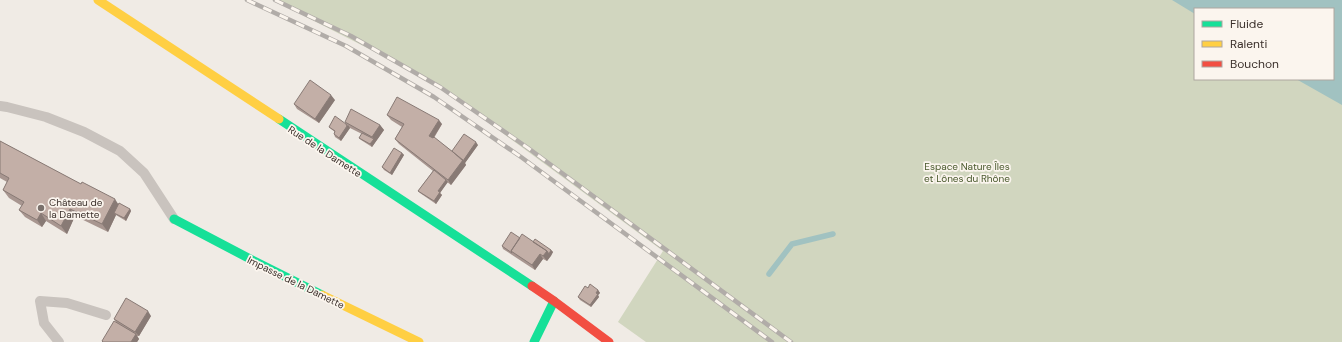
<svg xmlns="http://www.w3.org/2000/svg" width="1342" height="342" viewBox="0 0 1342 342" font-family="'DM Sans',sans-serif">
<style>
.green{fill:#d1d6bf;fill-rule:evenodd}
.water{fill:#a1c2c1}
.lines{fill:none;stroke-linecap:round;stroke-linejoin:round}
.stream{stroke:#a1c2c1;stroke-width:5.5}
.lane{stroke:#c9c3be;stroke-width:10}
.fast{stroke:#16e098;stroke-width:9}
.slow{stroke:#ffcf43;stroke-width:9}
.jam{stroke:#f24e42;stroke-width:9}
.rail-casing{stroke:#b1aca8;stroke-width:4.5}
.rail{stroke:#fbf5ee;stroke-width:3;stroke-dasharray:9;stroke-linecap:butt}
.wall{fill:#a89690}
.shaded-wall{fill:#887a75}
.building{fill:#c3afa7;stroke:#887a75}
.poi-dot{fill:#7a716c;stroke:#fbf5ee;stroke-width:1.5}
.labels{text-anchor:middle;stroke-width:3.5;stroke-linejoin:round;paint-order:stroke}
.street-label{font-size:10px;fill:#3b302b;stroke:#fbf5ee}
.park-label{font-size:10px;fill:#4a5a2e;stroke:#fbf5ee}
.poi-label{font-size:10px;fill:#3b302b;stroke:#fbf5ee;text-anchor:start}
</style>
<rect width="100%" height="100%" fill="#f0ebe5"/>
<path class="green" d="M 273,0 L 1342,0 L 1342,342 L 646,342 L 618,322 L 663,251 L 432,81 ZM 1195,9 L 1333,9 L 1333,79 L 1195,79 Z"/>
<path class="water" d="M 1172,0 L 1342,0 L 1342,105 L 1296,79 L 1333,79 L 1333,9 L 1195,9 L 1195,14 Z"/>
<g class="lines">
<path class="stream" d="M 769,274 L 792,244 L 833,234"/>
<path class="lane" d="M 0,106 L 7,107 L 46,117 L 84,132 L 120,151 L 144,173 L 174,219
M 59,342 L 44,323 L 40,301 L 67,303 L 106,315"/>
<path class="fast" d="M 279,119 L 532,286
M 174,219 L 254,261 L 322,295
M 534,342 L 554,301"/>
<path class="slow" d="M 98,0 L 279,119
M 322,295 L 419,342"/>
<path class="jam" d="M 532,286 L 554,301 L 609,342"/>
<defs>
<path id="rail" d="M 247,0 L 346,46 L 434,97 L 521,157 L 772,342
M 275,0 L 351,36 L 440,87 L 528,148 L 791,342"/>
</defs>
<use href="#rail" class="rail-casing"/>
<use href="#rail" class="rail"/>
</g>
<path class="wall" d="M 335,100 L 319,123 L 297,109 L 294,104 Z
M 387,115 L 442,124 L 434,138 L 452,151 L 478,145 L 465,163 L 466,165 L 451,185 L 447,182 L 440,193 L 442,195 L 436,204 L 420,193 L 418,191 L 433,171 L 399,144 L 395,139 L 402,127 L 391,120 Z
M 345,122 L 380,125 L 384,130 L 372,147 L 361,140 L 359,138 L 362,134 L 350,128 L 341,141 L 335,137 L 334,134 L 335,132 L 331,129 L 329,127 L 346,124 Z
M 0,141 L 118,204 L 130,209 L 131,211 L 126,221 L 116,215 L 108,232 L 75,216 L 67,234 L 46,221 L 42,227 L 25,217 L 19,210 L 22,206 L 9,198 L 3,190 L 7,182 L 0,178 Z
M 402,153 L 404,155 L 392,175 L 384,170 L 382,167 Z
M 520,238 L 533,242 L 551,250 L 553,252 L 547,261 L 543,259 L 535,270 L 503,249 L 502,246 Z
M 588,288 L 598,290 L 600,293 L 598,295 L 599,297 L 591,307 L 580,300 L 578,297 Z
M 151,316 L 139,336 L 137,336 L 139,339 L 137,342 L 102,342 L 116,322 L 114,319 Z"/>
<path class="shaded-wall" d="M 331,95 L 335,100 L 319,123 L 315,119 Z
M 439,120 L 442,124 L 432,140 L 429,136 Z
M 348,125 L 350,128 L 341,141 L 339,138 Z
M 380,125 L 384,130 L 372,147 L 370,144 L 374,139 L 372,137 Z
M 476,142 L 478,145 L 465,163 L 466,165 L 451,185 L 448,180 Z
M 402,153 L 404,155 L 392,175 L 390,173 Z
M 446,180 L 448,182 L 440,193 L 442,195 L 436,204 L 434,201 L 438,191 Z
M 115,199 L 120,207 L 114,213 L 116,215 L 108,232 L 102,224 Z
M 70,209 L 75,216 L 67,234 L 61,226 Z
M 130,209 L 131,211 L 126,221 L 124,218 Z
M 41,213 L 46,221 L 42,227 L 37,220 Z
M 551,250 L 553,252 L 551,256 L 549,254 Z
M 547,251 L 551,256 L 547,261 L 543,256 Z
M 540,254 L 543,259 L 535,270 L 532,265 Z
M 598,290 L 600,293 L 598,295 L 599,297 L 591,307 L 590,305 Z
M 148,311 L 151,316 L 139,336 L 135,332 Z
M 136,334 L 139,339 L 137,342 L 131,342 Z"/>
<path class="building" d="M 310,80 L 331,95 L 315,119 L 294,104 Z
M 397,97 L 439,120 L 429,136 L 433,138 L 434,137 L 463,160 L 448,180 L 395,139 L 404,124 L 387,115 Z
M 351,109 L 380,125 L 372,137 L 345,122 Z
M 335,116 L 346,124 L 347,126 L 339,138 L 334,134 L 335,131 L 329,127 Z
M 362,133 L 374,139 L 370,144 L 359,138 Z
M 464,134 L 476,142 L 463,161 L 452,151 Z
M 0,141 L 81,184 L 82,182 L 115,199 L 102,224 L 70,209 L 61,226 L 41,213 L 37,220 L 19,210 L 24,202 L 3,190 L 9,178 L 0,173 Z
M 394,148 L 402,153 L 390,173 L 382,167 Z
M 434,170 L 446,180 L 438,191 L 440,192 L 434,201 L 418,191 Z
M 119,203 L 130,209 L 124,218 L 114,213 Z
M 511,232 L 520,238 L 511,251 L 512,253 L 502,246 Z
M 522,234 L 547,251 L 543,256 L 540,254 L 532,265 L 511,251 Z
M 535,239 L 551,250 L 549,254 L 547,251 L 533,242 Z
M 590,284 L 598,290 L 596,293 L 598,294 L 590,305 L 578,297 L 585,286 L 588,288 Z
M 126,298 L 148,311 L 135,332 L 114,319 Z
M 114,321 L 136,334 L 131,342 L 103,342 L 102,341 Z"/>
<circle class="poi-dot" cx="41" cy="208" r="4"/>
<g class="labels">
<g class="street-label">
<text transform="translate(325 151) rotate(33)" y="4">Rue de la Damette</text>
<text transform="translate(296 282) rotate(26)" y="4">Impasse de la Damette</text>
</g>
<g class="park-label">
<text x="967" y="170">Espace Nature Îles<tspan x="967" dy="12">et Lônes du Rhône</tspan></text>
</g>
<g class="poi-label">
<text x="49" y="206">Château de<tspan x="49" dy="12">la Damette</tspan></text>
</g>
</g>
<rect x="1194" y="8" width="140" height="72" fill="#fbf5ee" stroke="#aea6a0"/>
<rect x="1202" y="21" width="20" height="6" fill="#16e098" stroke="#aea6a0"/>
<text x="1230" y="28" font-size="12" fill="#3b302b">Fluide</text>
<rect x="1202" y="41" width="20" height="6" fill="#ffcf43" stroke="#aea6a0"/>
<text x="1230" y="48" font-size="12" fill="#3b302b">Ralenti</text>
<rect x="1202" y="61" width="20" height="6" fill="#f24e42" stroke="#aea6a0"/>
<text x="1230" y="68" font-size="12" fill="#3b302b">Bouchon</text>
</svg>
